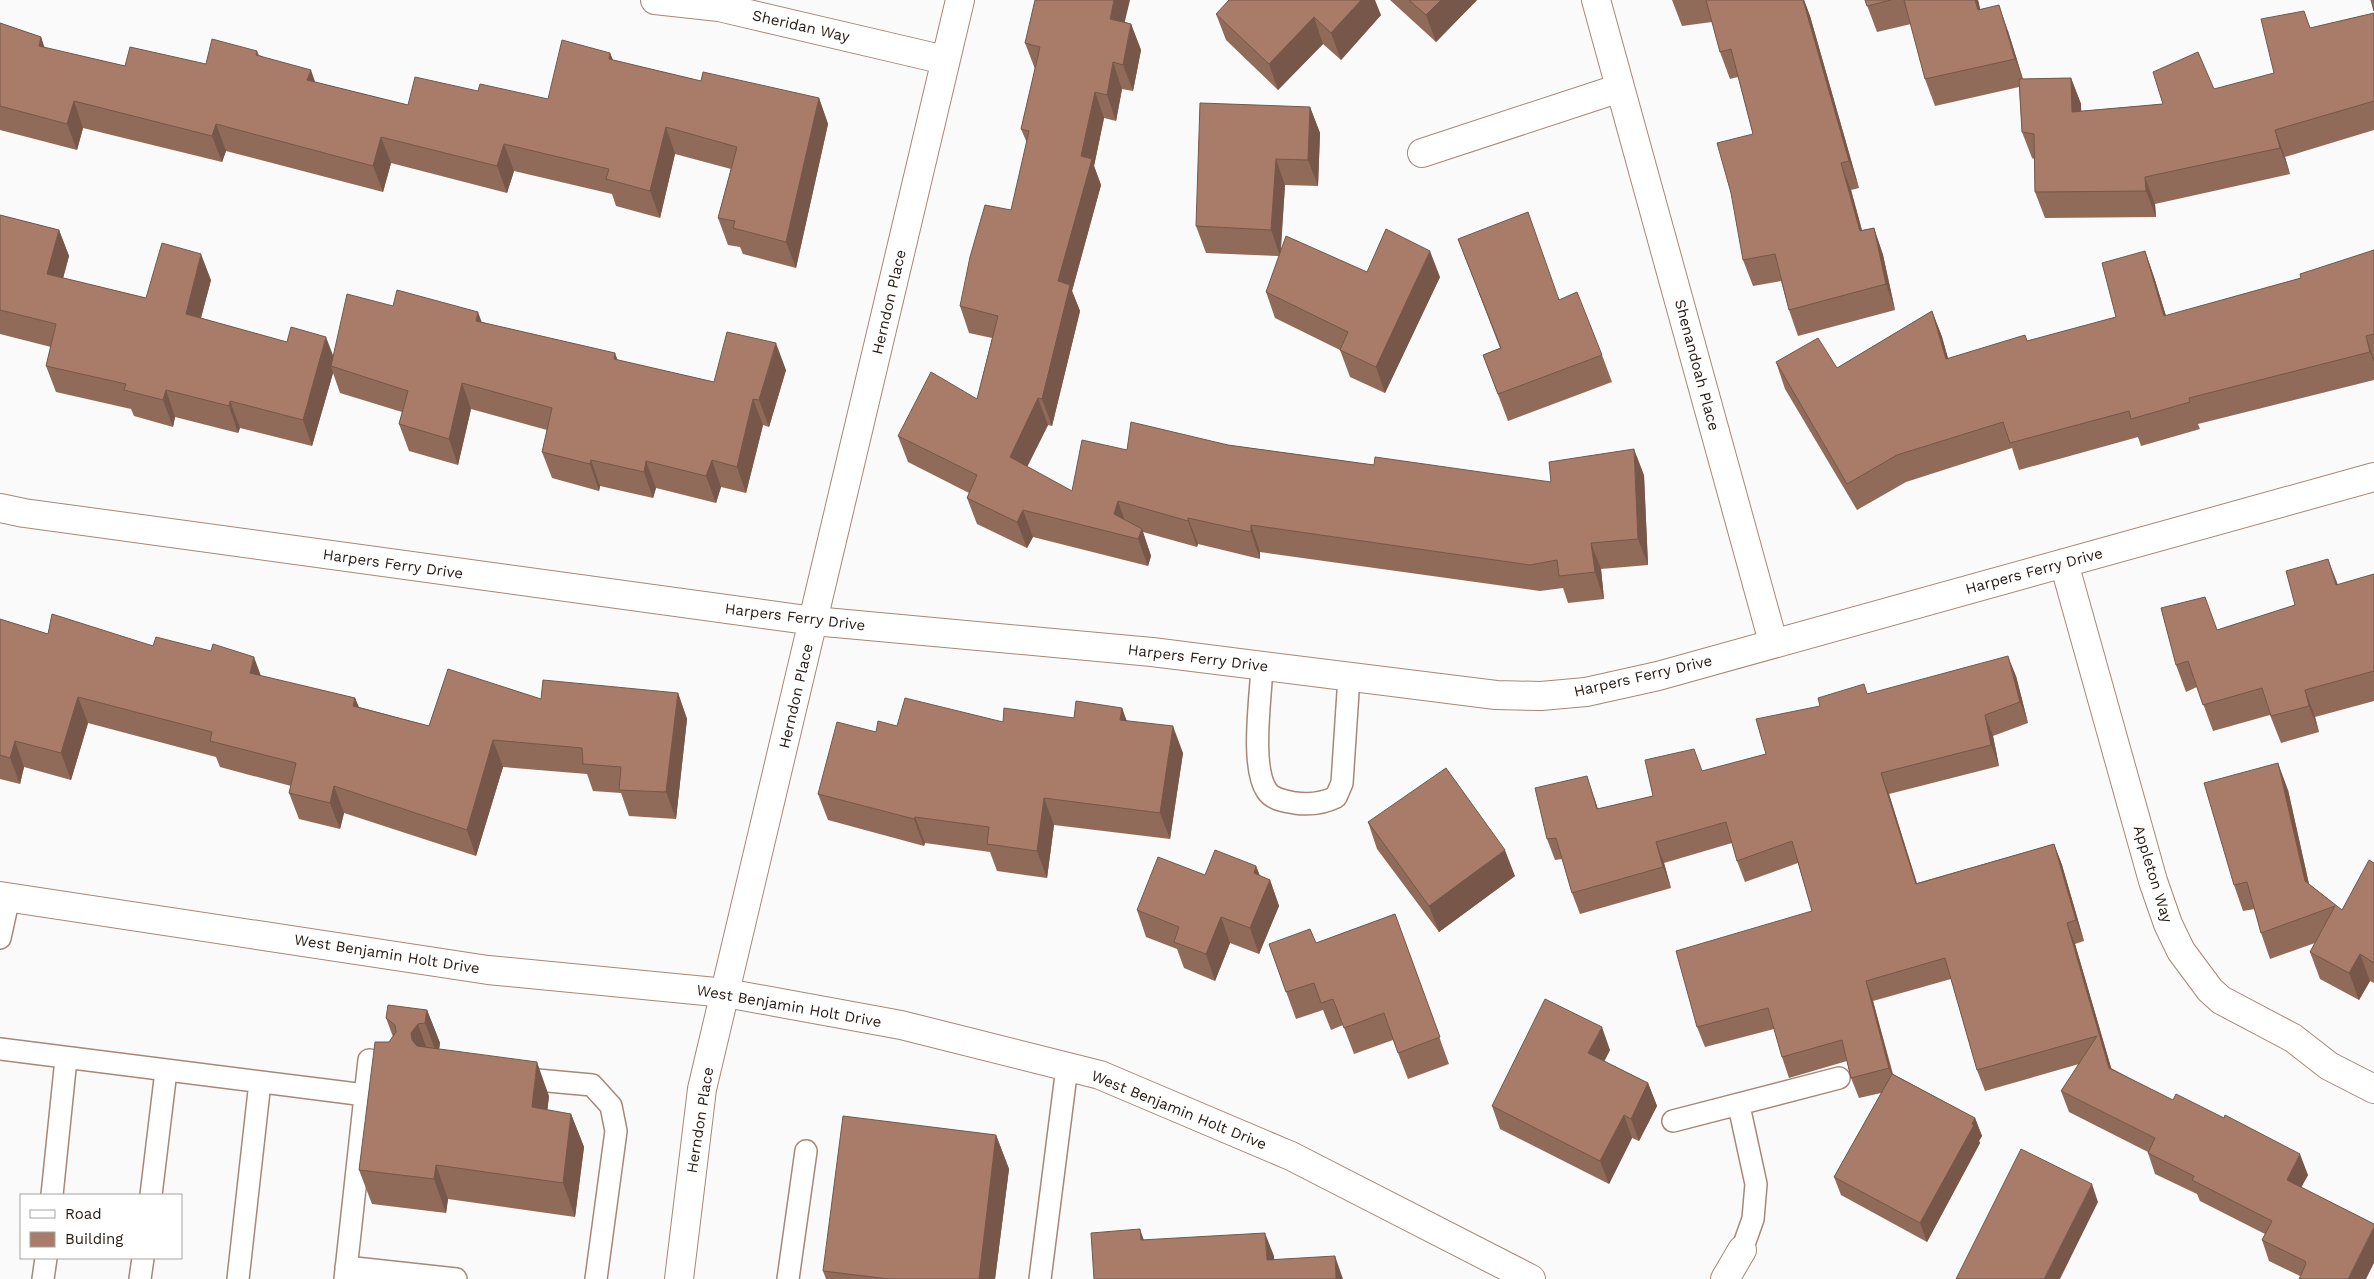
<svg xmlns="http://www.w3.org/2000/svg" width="2374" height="1279" viewBox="0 0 2374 1279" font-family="'Work Sans',sans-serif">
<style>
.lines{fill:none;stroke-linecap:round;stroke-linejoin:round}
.lane-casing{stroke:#a68779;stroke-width:24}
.street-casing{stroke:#a68779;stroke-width:30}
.secondary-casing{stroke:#a68779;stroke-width:30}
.lane{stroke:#fff;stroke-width:21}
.street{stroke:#fff;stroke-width:28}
.secondary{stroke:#fff;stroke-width:28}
.wall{fill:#906b59}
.shaded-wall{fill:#765749}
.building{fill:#a87c68;stroke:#765749}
.labels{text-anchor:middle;stroke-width:4.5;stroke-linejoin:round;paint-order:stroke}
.street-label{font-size:15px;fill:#251a14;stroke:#fff}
</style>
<rect width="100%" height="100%" fill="#fafafa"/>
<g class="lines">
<defs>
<path id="lane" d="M 1262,666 C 1261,696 1250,767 1267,791 C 1273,800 1285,801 1295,803 C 1310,805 1322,804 1336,797 L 1342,783 L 1349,677
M 0,938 L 9,897
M 0,1049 L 365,1095
M 515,1078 L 592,1085 L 611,1106 L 616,1131 L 596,1279
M 1739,1106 L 1756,1184 L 1753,1219 L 1742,1250
M 1673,1121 L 1839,1078
M 52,1195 L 66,1059
M 151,1195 L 166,1071
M 346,1267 L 456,1279
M 43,1279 L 46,1258
M 140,1279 L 143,1258
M 238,1279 L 260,1082
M 345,1279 L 369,1060 L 396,1064
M 788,1279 L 806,1151
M 1040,1279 L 1067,1067"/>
<path id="street" d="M 655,0 L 719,7 L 945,60
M 1596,0 L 1773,642
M 1422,153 L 1620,88
M 0,508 L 24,513 L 814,621 L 1152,652 L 1496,695 L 1541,696 L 1586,692 L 1658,676 L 2374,477
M 2064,563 L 2153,881 L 2168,924 L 2181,951 L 2210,990 L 2221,1000 L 2293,1038 L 2329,1066 L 2374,1089
M 679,1279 L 702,1089 L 960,0
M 1725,1279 L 1742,1250"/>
<path id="secondary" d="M 0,896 L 488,970 L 726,993 L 901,1025 L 1100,1075 L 1291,1156 L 1531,1279"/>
</defs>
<use href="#lane" class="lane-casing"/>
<use href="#street" class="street-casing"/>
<use href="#secondary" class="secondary-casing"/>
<use href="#lane" class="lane"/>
<use href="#street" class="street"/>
<use href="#secondary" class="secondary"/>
</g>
<path class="wall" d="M 1390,0 L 1477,0 L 1436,42 Z
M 1672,0 L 1804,0 L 1810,16 L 1859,188 L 1851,190 L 1862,230 L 1874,228 L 1883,255 L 1895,310 L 1798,336 L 1789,310 L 1781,281 L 1753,286 L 1743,260 L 1753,134 L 1738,77 L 1730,79 L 1720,52 L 1712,22 L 1682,26 Z
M 1865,0 L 1978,0 L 1980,9 L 2008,31 L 2023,79 L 2071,78 L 2081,104 L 2081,111 L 2163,104 L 2274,73 L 2310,28 L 2374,13 L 2374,130 L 2285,157 L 2290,174 L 2155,204 L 2156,217 L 2045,218 L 2035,192 L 2034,159 L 2032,158 L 2022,132 L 2019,87 L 1935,106 L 1925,79 L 1911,24 L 1877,32 Z
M 1216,14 L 1381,15 L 1341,60 L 1323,44 L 1278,90 L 1226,40 Z
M 1125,22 L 1131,24 L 1141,50 L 1133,91 L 1122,89 L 1116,121 L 1104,118 L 1094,166 L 1101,185 L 1072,291 L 1080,311 L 1052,426 L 1048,425 L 1027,467 L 1072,491 L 1127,450 L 1228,445 L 1374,465 L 1551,482 L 1644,475 L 1648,565 L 1601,569 L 1604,599 L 1568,603 L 1563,588 L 1540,591 L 1260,552 L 1260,559 L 1198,544 L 1197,547 L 1143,532 L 1151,556 L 1148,566 L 1033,537 L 1027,548 L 977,524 L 967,498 L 969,493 L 908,462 L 898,436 L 977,399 L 992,338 L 969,333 L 960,306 L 1011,210 L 1027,143 L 1021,129 L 1035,69 L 1025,43 Z
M 0,23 L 41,37 L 44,48 L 125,66 L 206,64 L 257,51 L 259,55 L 315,82 L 408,105 L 478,91 L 548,99 L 610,53 L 613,60 L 701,81 L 819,98 L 828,124 L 796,268 L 743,254 L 740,247 L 728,245 L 718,218 L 731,169 L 675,154 L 660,218 L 616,206 L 612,194 L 514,171 L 507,193 L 391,163 L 383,192 L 226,151 L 222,162 L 83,128 L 77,150 L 0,130 Z
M 1310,107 L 1320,133 L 1318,186 L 1285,185 L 1281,250 L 1367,272 L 1440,277 L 1385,393 L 1350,377 L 1340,350 L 1275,318 L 1266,292 L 1279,256 L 1206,253 L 1196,226 Z
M 0,215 L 59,230 L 69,256 L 63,278 L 146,298 L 211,280 L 201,318 L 333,356 L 393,306 L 482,322 L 617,360 L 714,382 L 786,370 L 769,427 L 763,425 L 746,493 L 721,487 L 716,503 L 656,488 L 653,498 L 600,486 L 599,491 L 552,478 L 542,452 L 547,430 L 471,409 L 458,465 L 409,451 L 399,424 L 402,412 L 340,393 L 333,373 L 312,446 L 240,428 L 238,433 L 175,417 L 173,427 L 134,416 L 131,409 L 56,392 L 46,366 L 51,347 L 0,334 Z
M 1458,239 L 1559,299 L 1602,355 L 1612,382 L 1508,421 L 1483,355 L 1500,348 Z
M 2374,250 L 2374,380 L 2198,424 L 2200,429 L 2141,446 L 2138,437 L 2019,470 L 2012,448 L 1906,482 L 1857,510 L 1785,389 L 1776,362 L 1837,368 L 1932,311 L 1942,337 L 1948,359 L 2028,341 L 2116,317 L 2145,251 L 2154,277 L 2166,316 L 2301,278 Z
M 2374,574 L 2374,701 L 2315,717 L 2319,732 L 2281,743 L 2270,715 L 2213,731 L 2197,687 L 2186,692 L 2176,665 L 2217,630 L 2295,605 L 2338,585 Z
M 0,619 L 48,634 L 153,646 L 261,676 L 355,698 L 359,707 L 429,726 L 541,699 L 678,693 L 687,719 L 676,819 L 629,816 L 621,793 L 593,791 L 587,774 L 503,767 L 476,856 L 344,813 L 340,829 L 299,819 L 289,793 L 291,786 L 220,767 L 216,757 L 88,723 L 71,780 L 24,767 L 20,784 L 0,779 Z
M 2016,676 L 2028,723 L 1993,736 L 1999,766 L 1889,794 L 1917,883 L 2054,844 L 2062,865 L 2084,941 L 2075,944 L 2111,1068 L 2308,1175 L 2301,1187 L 2374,1224 L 2300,1276 L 2269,1261 L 2262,1240 L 2265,1234 L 2200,1201 L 2197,1194 L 2155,1174 L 2148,1153 L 2148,1152 L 2069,1112 L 2061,1091 L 2079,1064 L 1985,1091 L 1977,1070 L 1951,979 L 1873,1001 L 1893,1074 L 1975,1118 L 1982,1136 L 1979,1141 L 1980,1143 L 1927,1242 L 1841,1195 L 1834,1177 L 1881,1093 L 1859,1098 L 1851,1078 L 1847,1061 L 1789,1078 L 1782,1057 L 1774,1029 L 1705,1047 L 1697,1027 L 1812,911 L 1798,863 L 1745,882 L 1737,861 L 1732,843 L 1664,863 L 1671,888 L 1580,914 L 1572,893 L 1562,859 L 1555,860 L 1547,839 L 1594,797 L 1598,809 L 1653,796 L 1703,771 L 1766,754 L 1820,706 L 1867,694 Z
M 1122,708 L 1126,720 L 1183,753 L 1170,839 L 1054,825 L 1047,878 L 997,871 L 990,852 L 925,843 L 924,846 L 828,820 L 818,794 L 876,732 L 897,726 L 1003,722 L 1074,718 Z
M 2288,790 L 2309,884 L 2342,910 L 2374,863 L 2374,983 L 2370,981 L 2359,1000 L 2320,979 L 2310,952 L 2315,943 L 2270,959 L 2261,933 L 2255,909 L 2243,911 L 2234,885 Z
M 1368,822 L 1515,876 L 1439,932 L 1377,849 Z
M 1256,866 L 1260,876 L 1270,880 L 1279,906 L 1259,954 L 1230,943 L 1215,981 L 1184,968 L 1177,949 L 1146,937 L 1137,910 L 1205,875 Z
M 1395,914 L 1449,1064 L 1408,1079 L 1393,1040 L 1354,1054 L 1343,1025 L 1331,1030 L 1323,1010 L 1296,1019 L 1269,944 L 1316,943 Z
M 427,1010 L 440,1043 L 439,1049 L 549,1096 L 547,1110 L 571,1114 L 584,1147 L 575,1217 L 448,1199 L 446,1213 L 372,1204 L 359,1170 L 389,1042 L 393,1037 L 386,1018 Z
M 1610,1050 L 1604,1061 L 1648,1083 L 1657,1106 L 1639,1141 L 1632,1138 L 1609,1184 L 1500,1129 L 1492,1106 Z
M 996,1135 L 1009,1169 L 995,1279 L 826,1279 L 823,1271 Z"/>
<path class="shaded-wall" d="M 1114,0 L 1130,0 L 1119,46 L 1110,19 Z
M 1361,0 L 1375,0 L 1381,15 L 1341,60 L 1331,33 Z
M 1441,0 L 1477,0 L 1436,42 L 1426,15 Z
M 1803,0 L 1804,0 L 1810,16 L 1859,188 L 1849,161 Z
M 1975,0 L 1978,0 L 1987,37 L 1978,10 Z
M 1999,5 L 2008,31 L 2025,86 L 2015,59 Z
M 1314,17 L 1323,44 L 1278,90 L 1269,64 Z
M 1131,24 L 1141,50 L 1133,91 L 1123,65 Z
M 41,37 L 50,63 L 39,46 Z
M 610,53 L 620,79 L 609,59 Z
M 1113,62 L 1122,89 L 1116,121 L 1107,95 Z
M 311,70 L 320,96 L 307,80 Z
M 2071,78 L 2081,104 L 2082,138 L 2072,112 Z
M 1095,92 L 1104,118 L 1094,166 L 1101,185 L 1072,291 L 1080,311 L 1052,426 L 1042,399 L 1058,281 L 1081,156 Z
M 819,98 L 828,124 L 796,268 L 786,242 Z
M 74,101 L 83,128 L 77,150 L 67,124 Z
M 1310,107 L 1320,133 L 1318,186 L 1308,160 Z
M 216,124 L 226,151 L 222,162 L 212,136 Z
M 666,127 L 675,154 L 660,218 L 650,191 Z
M 2275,130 L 2285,157 L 2290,174 L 2280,148 Z
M 381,137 L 391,163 L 383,192 L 373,166 Z
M 504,144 L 514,171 L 507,193 L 497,166 Z
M 1276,159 L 1285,185 L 1280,256 L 1271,230 Z
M 1841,163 L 1851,190 L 1869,257 L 1860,231 Z
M 2145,177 L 2155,204 L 2156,217 L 2146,191 Z
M 1874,228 L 1883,255 L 1895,310 L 1886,284 Z
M 59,230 L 69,256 L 57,301 L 47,274 Z
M 1430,251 L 1440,277 L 1385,393 L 1376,367 Z
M 2145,251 L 2154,277 L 2174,342 L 2164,316 Z
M 201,254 L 211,280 L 195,340 L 186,314 Z
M 1932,311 L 1942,337 L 1956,386 L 1946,359 Z
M 478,312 L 488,339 L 476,321 Z
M 2366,336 L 2374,360 L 2374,362 L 2370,352 Z
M 326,337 L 336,363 L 331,366 L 333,373 L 312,446 L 303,420 Z
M 776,343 L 786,370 L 769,427 L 759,400 Z
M 615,353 L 625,380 L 614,359 Z
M 462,383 L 471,409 L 458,465 L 449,439 Z
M 166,390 L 175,417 L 173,427 L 163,400 Z
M 1038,398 L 1048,425 L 1019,483 L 1010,457 Z
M 753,399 L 763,425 L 746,493 L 737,467 Z
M 230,401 L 240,428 L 238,433 L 229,406 Z
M 1634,449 L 1644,475 L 1648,565 L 1638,539 Z
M 591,460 L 600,486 L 599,491 L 590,464 Z
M 712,460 L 721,487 L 716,503 L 706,476 Z
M 646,461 L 656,488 L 653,498 L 644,472 Z
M 1118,501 L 1127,527 L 1114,514 Z
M 1023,510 L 1033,537 L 1027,548 L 1017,522 Z
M 1188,518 L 1198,544 L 1197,547 L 1188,521 Z
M 1251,525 L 1260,552 L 1260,559 L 1251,532 Z
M 1142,529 L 1151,556 L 1148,566 L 1138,539 Z
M 1591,543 L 1601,569 L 1604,599 L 1595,572 Z
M 2328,559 L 2338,585 L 2336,585 Z
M 2008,656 L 2016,676 L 2028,723 L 2020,702 Z
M 254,657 L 264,684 L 250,673 Z
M 2305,690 L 2315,717 L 2319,732 L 2309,706 Z
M 678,693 L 687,719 L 676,819 L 666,792 Z
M 78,697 L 88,723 L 71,780 L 61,753 Z
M 355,698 L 365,724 L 353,706 Z
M 1122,708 L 1132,735 L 1120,720 Z
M 1985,715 L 1993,736 L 1999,766 L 1991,745 Z
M 1173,726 L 1183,753 L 1170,839 L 1160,813 Z
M 493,740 L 503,767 L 476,856 L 467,830 Z
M 15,741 L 24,767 L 20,784 L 10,758 Z
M 2278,763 L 2288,790 L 2314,907 L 2305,881 Z
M 1881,773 L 1889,794 L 1923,904 L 1916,884 Z
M 1587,776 L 1594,797 L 1604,829 L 1597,809 Z
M 334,786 L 344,813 L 340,829 L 330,803 Z
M 1044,798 L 1054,825 L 1047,878 L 1037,851 Z
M 915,817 L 925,843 L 924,846 L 914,819 Z
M 1656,842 L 1664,863 L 1671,888 L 1663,867 Z
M 2054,844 L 2062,865 L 2084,941 L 2076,920 Z
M 1505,850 L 1515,876 L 1439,932 L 1429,906 Z
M 1256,866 L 1265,890 L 1270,880 L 1279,906 L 1259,954 L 1250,928 L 1254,873 Z
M 1221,917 L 1230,943 L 1215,981 L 1206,954 Z
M 2067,923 L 2075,944 L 2117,1088 L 2109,1068 Z
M 2360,954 L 2370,981 L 2359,1000 L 2349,973 Z
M 1866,981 L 1873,1001 L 1896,1089 L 1889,1068 Z
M 427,1010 L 440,1043 L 438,1057 L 425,1023 Z
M 418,1024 L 430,1058 L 424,1067 L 412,1040 L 411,1033 Z
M 1602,1027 L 1610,1050 L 1597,1076 L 1588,1053 Z
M 537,1062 L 549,1096 L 544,1141 L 532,1107 Z
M 1648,1083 L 1657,1106 L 1639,1141 L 1631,1119 Z
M 571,1114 L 584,1147 L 575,1217 L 563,1183 Z
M 1624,1115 L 1632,1138 L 1609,1184 L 1600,1161 Z
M 1975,1118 L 1982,1136 L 1979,1141 L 1980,1143 L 1927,1242 L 1920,1223 Z
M 996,1135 L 1009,1169 L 995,1279 L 979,1279 Z
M 2300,1154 L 2308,1175 L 2294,1201 L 2287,1180 Z
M 436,1165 L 448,1199 L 446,1213 L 434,1179 Z
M 2092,1184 L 2098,1202 L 2060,1279 L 2044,1279 Z
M 2374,1227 L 2374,1263 L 2366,1279 L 2348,1279 Z
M 1140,1229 L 1148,1252 L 1141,1240 Z
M 1265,1233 L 1274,1256 L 1275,1279 L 1267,1260 Z
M 1335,1256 L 1343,1279 L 1336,1279 Z"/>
<path class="building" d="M 1035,0 L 1114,0 L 1110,19 L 1131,24 L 1123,65 L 1113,62 L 1107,95 L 1095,92 L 1081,156 L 1092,159 L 1058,281 L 1070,285 L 1042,399 L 1038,398 L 1010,457 L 1072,491 L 1082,440 L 1127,450 L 1131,422 L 1228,445 L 1374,465 L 1375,457 L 1551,482 L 1549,462 L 1634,449 L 1638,539 L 1591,543 L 1595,572 L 1559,576 L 1557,560 L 1530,565 L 1251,525 L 1251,532 L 1188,518 L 1188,521 L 1118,501 L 1114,514 L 1142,529 L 1138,539 L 1023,510 L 1017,522 L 967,498 L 977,475 L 898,436 L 931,372 L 977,399 L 998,316 L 960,306 L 970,257 L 985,205 L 1011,210 L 1029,131 L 1021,129 L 1040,47 L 1025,43 Z
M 1229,0 L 1361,0 L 1331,33 L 1314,17 L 1269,64 L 1216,14 Z
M 1409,0 L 1441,0 L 1426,15 Z
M 1706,0 L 1803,0 L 1849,161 L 1841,163 L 1860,231 L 1874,228 L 1886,284 L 1789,310 L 1775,254 L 1743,260 L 1731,193 L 1717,143 L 1753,134 L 1731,49 L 1720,52 Z
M 1865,0 L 1891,0 L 1867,6 Z
M 1904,0 L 1975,0 L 1978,10 L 1999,5 L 2015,59 L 1925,79 Z
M 2371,0 L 2374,0 L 2374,11 Z
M 2304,11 L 2310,28 L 2374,13 L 2374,101 L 2275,130 L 2280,148 L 2145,177 L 2146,191 L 2035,192 L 2034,134 L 2022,132 L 2019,79 L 2071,78 L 2072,112 L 2163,104 L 2153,72 L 2198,52 L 2214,89 L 2274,73 L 2261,19 Z
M 0,23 L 41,37 L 39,46 L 125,66 L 130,47 L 206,64 L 212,39 L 257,51 L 256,55 L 311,70 L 307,80 L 408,105 L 415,77 L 478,91 L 480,84 L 548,99 L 562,40 L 610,53 L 609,59 L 701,81 L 703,72 L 819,98 L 786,242 L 733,228 L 735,221 L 718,218 L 737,147 L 666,127 L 650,191 L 606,179 L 609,169 L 504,144 L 497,166 L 381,137 L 373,166 L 216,124 L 212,136 L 74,101 L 67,124 L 0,106 Z
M 1200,103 L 1310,107 L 1308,160 L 1276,159 L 1271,230 L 1196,226 Z
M 1528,212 L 1559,300 L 1577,292 L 1602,355 L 1498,394 L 1483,355 L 1501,348 L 1458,239 Z
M 0,215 L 59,230 L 47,274 L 146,298 L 162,243 L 201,254 L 186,314 L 287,342 L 291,327 L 326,337 L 303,420 L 230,401 L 229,406 L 166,390 L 163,400 L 124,390 L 126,384 L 46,366 L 56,324 L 0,310 Z
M 1386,229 L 1430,251 L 1376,367 L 1340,350 L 1348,332 L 1266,292 L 1286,236 L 1367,272 Z
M 2374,250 L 2374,334 L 2366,336 L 2370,352 L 2189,398 L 2190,402 L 2131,419 L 2129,411 L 2010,443 L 2003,422 L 1897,455 L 1847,484 L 1776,362 L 1818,338 L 1837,368 L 1932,311 L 1946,359 L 2025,335 L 2027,341 L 2116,317 L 2102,263 L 2145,251 L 2164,316 L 2301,278 L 2300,274 Z
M 397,290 L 478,312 L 476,321 L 615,353 L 614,359 L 714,382 L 727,332 L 776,343 L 759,400 L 753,399 L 737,467 L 712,460 L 706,476 L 646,461 L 644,472 L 591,460 L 590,464 L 542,452 L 552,408 L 462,383 L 449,439 L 399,424 L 408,391 L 331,366 L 347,294 L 393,306 Z
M 2328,559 L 2336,585 L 2374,574 L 2374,671 L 2305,690 L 2309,706 L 2271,716 L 2262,688 L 2203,705 L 2188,661 L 2176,665 L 2161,608 L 2205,597 L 2217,630 L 2295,605 L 2286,571 Z
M 52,614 L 153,646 L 156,637 L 211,651 L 213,644 L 254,657 L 250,673 L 355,698 L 353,706 L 429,726 L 448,669 L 541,699 L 543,680 L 678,693 L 666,792 L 619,790 L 621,767 L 583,764 L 582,748 L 493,740 L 467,830 L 334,786 L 330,803 L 289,793 L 296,763 L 210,741 L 212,732 L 78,697 L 61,753 L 15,741 L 10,758 L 0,755 L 0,619 L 48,634 Z
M 2008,656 L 2020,702 L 1985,715 L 1991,745 L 1881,773 L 1916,884 L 2054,844 L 2076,920 L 2067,923 L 2109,1068 L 2173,1100 L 2176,1094 L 2224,1118 L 2225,1115 L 2300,1154 L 2287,1180 L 2374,1224 L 2374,1227 L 2348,1279 L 2299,1279 L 2306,1264 L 2305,1261 L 2262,1240 L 2272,1221 L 2192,1180 L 2194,1176 L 2148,1153 L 2155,1138 L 2061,1091 L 2097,1036 L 1977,1070 L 1945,958 L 1866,981 L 1889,1068 L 1851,1078 L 1842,1040 L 1782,1057 L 1768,1008 L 1697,1027 L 1676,951 L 1812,911 L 1792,841 L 1737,861 L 1726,822 L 1656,842 L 1663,867 L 1572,893 L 1556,838 L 1547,839 L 1535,788 L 1587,776 L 1597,809 L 1653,796 L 1645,760 L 1694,749 L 1702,771 L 1766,754 L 1756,719 L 1820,706 L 1818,698 L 1864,684 L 1867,694 Z
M 905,698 L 1003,722 L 1004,708 L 1074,718 L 1076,701 L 1122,708 L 1120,720 L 1173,726 L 1160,813 L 1044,798 L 1037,851 L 987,844 L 989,827 L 915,817 L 914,819 L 818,794 L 837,722 L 876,732 L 878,721 L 897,726 Z
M 2278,763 L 2305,881 L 2342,910 L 2369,860 L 2374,863 L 2374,963 L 2360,954 L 2349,973 L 2310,952 L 2335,906 L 2261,933 L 2247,882 L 2234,885 L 2204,783 Z
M 1446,768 L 1505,850 L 1429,906 L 1368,822 Z
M 1215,850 L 1256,866 L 1254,873 L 1270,880 L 1250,928 L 1221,917 L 1206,954 L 1174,942 L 1179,927 L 1137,910 L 1158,857 L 1205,875 Z
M 1395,914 L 1440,1037 L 1398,1053 L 1384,1013 L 1344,1028 L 1333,999 L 1321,1003 L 1314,983 L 1286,992 L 1269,944 L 1310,929 L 1316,943 Z
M 1545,999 L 1602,1027 L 1588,1053 L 1648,1083 L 1631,1119 L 1624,1115 L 1600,1161 L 1492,1106 Z
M 388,1005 L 427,1010 L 425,1023 L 418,1024 L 411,1033 L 412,1040 L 417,1046 L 537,1062 L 532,1107 L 571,1114 L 563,1183 L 436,1165 L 434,1179 L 359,1170 L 375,1042 L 389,1042 L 396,1032 L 395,1025 L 386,1018 Z
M 1892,1074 L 1975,1118 L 1972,1124 L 1974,1125 L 1920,1223 L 1834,1177 Z
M 843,1116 L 996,1135 L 979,1279 L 889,1279 L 823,1271 Z
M 2021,1149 L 2092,1184 L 2044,1279 L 1956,1279 Z
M 1140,1229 L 1141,1240 L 1265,1233 L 1267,1260 L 1335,1256 L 1336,1279 L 1094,1279 L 1091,1233 Z"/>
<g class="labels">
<g class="street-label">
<text transform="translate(801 26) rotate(13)" y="5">Sheridan Way</text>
<text transform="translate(889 302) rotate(-77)" y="5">Herndon Place</text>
<text transform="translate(1697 365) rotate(75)" y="5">Shenandoah Place</text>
<text transform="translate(393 564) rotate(8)" y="5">Harpers Ferry Drive</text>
<text transform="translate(2034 571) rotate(-15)" y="5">Harpers Ferry Drive</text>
<text transform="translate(795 617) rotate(7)" y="5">Harpers Ferry Drive</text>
<text transform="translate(1198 658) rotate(7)" y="5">Harpers Ferry Drive</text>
<text transform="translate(1643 676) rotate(-13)" y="5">Harpers Ferry Drive</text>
<text transform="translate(796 696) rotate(-77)" y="5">Herndon Place</text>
<text transform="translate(2153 874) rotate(73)" y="5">Appleton Way</text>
<text transform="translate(387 954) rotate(9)" y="5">West Benjamin Holt Drive</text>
<text transform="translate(789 1006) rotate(10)" y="5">West Benjamin Holt Drive</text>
<text transform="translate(1179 1110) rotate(22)" y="5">West Benjamin Holt Drive</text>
<text transform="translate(700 1120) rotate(-81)" y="5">Herndon Place</text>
</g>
</g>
<rect x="20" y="1194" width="162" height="65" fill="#ffffff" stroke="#a8a3a1"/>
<rect x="30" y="1210" width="25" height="8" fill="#ffffff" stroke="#a8a3a1"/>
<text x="65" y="1219" font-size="15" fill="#251a14">Road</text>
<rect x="30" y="1232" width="25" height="15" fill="#a87c68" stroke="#a8a3a1"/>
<text x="65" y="1244" font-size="15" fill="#251a14">Building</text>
</svg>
